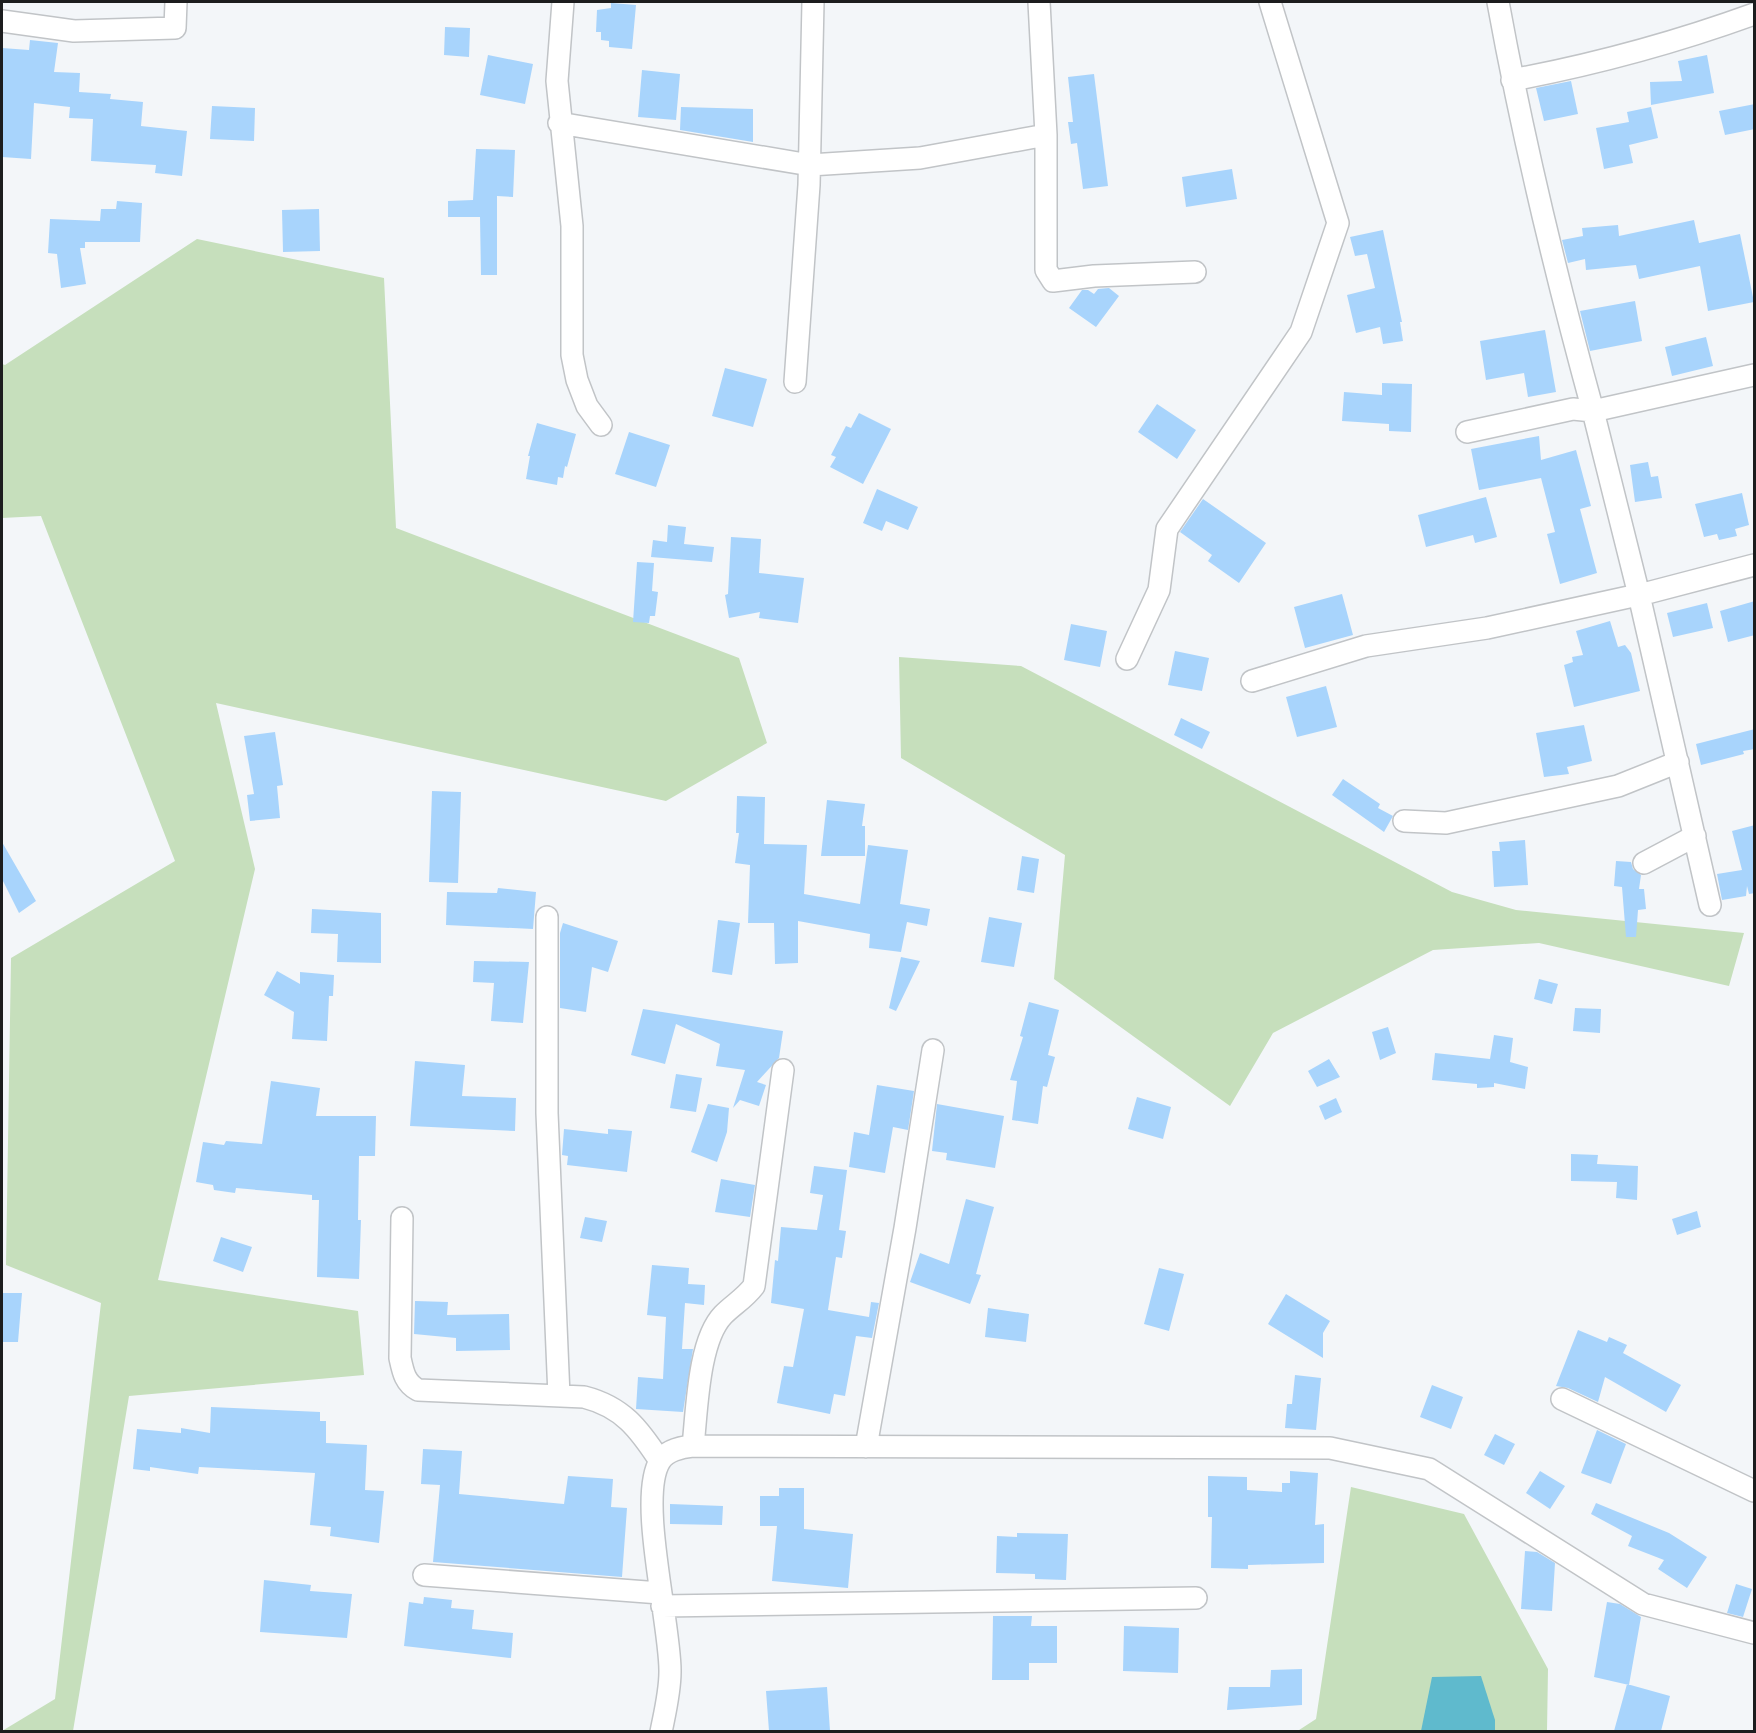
<svg xmlns="http://www.w3.org/2000/svg" width="1756" height="1733" viewBox="0 0 1756 1733" font-family="'Sofia Sans Condensed',sans-serif">
<style>
.green{fill:#c6dfbc}
.water{fill:#5fbacd}
.building{fill:#a8d4fc}
.lines{fill:none;stroke-linecap:round;stroke-linejoin:round}
.street-casing{stroke:#c1c4c7;stroke-width:24}
.street{stroke:#fff;stroke-width:21}
</style>
<rect width="100%" height="100%" fill="#f3f6f9"/>
<path class="green" d="M 197,239 L 384,278 L 396,528 L 739,658 L 767,743 L 666,801 L 216,703 L 255,869 L 158,1280 L 358,1311 L 364,1375 L 129,1396 L 73,1731 L 2,1731 L 55,1699 L 101,1303 L 6,1265 L 11,958 L 175,861 L 41,516 L 2,518 L 2,364 L 5,365 Z
M 899,657 L 1021,666 L 1452,892 L 1516,910 L 1744,933 L 1729,986 L 1539,943 L 1433,950 L 1273,1033 L 1230,1106 L 1054,979 L 1065,855 L 901,758 Z
M 1351,1487 L 1464,1514 L 1548,1669 L 1547,1731 L 1296,1732 L 1316,1719 Z"/>
<path class="water" d="M 1481,1676 L 1495,1720 L 1495,1731 L 1421,1731 L 1432,1677 Z"/>
<path class="building" d="M 611,3 L 636,5 L 632,49 L 609,47 L 609,41 L 601,40 L 601,32 L 596,32 L 597,10 L 611,8 Z
M 445,27 L 470,28 L 469,57 L 444,55 Z
M 30,40 L 58,43 L 54,72 L 80,73 L 79,92 L 111,94 L 110,99 L 143,102 L 141,126 L 187,131 L 182,176 L 155,173 L 156,165 L 91,161 L 93,119 L 69,118 L 70,107 L 34,103 L 31,159 L 2,157 L 2,48 L 29,50 Z
M 488,55 L 533,64 L 525,104 L 480,95 Z
M 1707,55 L 1714,93 L 1651,105 L 1650,82 L 1682,81 L 1678,61 Z
M 642,70 L 680,74 L 676,120 L 638,117 Z
M 1094,74 L 1108,186 L 1083,189 L 1077,143 L 1071,144 L 1068,122 L 1073,122 L 1068,77 Z
M 1571,81 L 1578,114 L 1544,121 L 1536,88 Z
M 1755,104 L 1755,129 L 1725,135 L 1719,111 Z
M 212,106 L 255,108 L 254,141 L 210,139 Z
M 681,107 L 753,109 L 753,142 L 680,130 Z
M 1651,107 L 1658,138 L 1629,145 L 1633,163 L 1604,169 L 1596,128 L 1629,122 L 1627,112 Z
M 476,149 L 515,150 L 513,197 L 497,196 L 497,275 L 481,275 L 480,217 L 448,217 L 448,201 L 473,200 Z
M 1232,169 L 1237,199 L 1186,207 L 1182,177 Z
M 117,201 L 142,203 L 140,242 L 85,242 L 85,248 L 80,248 L 86,284 L 61,288 L 57,254 L 48,253 L 50,219 L 100,221 L 101,209 L 116,209 Z
M 319,209 L 320,251 L 283,252 L 282,210 Z
M 1694,220 L 1699,243 L 1740,234 L 1754,302 L 1708,311 L 1700,266 L 1639,279 L 1636,265 L 1586,270 L 1585,259 L 1568,263 L 1562,240 L 1583,236 L 1582,228 L 1618,225 L 1619,236 Z
M 1383,230 L 1402,322 L 1400,322 L 1403,341 L 1383,344 L 1380,327 L 1356,333 L 1347,295 L 1375,288 L 1367,254 L 1355,256 L 1350,237 Z
M 1109,288 L 1119,296 L 1096,327 L 1069,308 L 1082,290 L 1088,290 L 1094,294 L 1098,289 Z
M 1635,301 L 1642,341 L 1590,351 L 1580,311 Z
M 1545,330 L 1556,392 L 1528,397 L 1524,373 L 1486,380 L 1480,341 Z
M 1706,337 L 1713,366 L 1672,376 L 1665,347 Z
M 725,368 L 767,379 L 753,427 L 712,416 Z
M 1382,383 L 1412,384 L 1411,432 L 1389,431 L 1389,424 L 1342,421 L 1344,392 L 1382,395 Z
M 1157,404 L 1196,430 L 1177,459 L 1138,432 Z
M 859,413 L 891,429 L 863,484 L 830,467 L 836,457 L 831,455 L 846,426 L 851,428 Z
M 537,423 L 576,434 L 567,467 L 565,466 L 563,478 L 558,477 L 557,485 L 526,479 L 530,456 L 528,456 Z
M 629,432 L 670,445 L 656,487 L 615,474 Z
M 1539,436 L 1541,460 L 1576,450 L 1591,506 L 1580,509 L 1597,573 L 1560,584 L 1547,534 L 1555,532 L 1541,478 L 1479,490 L 1471,449 Z
M 1648,462 L 1651,477 L 1658,476 L 1662,498 L 1635,502 L 1630,465 Z
M 877,489 L 918,507 L 908,530 L 886,521 L 882,531 L 863,523 Z
M 1742,493 L 1749,525 L 1735,529 L 1737,536 L 1719,540 L 1717,534 L 1704,537 L 1695,504 Z
M 1486,497 L 1497,537 L 1475,543 L 1473,535 L 1426,547 L 1418,515 Z
M 1203,499 L 1266,543 L 1239,583 L 1208,561 L 1212,555 L 1180,532 Z
M 668,525 L 686,527 L 684,544 L 714,547 L 712,562 L 651,557 L 653,540 L 667,542 Z
M 731,537 L 761,539 L 759,573 L 804,578 L 798,623 L 759,618 L 760,612 L 729,618 L 725,595 L 728,594 Z
M 637,562 L 654,563 L 652,591 L 658,592 L 655,616 L 650,616 L 649,623 L 633,622 Z
M 1342,594 L 1353,635 L 1305,648 L 1294,607 Z
M 1755,601 L 1755,635 L 1728,642 L 1720,611 Z
M 1707,603 L 1713,628 L 1673,637 L 1667,613 Z
M 1610,621 L 1618,647 L 1625,645 L 1631,653 L 1640,691 L 1574,707 L 1564,665 L 1573,662 L 1572,657 L 1583,655 L 1576,631 Z
M 1071,624 L 1107,631 L 1100,667 L 1064,660 Z
M 1175,651 L 1209,658 L 1202,691 L 1168,685 Z
M 1326,686 L 1337,727 L 1297,737 L 1286,697 Z
M 1181,718 L 1210,732 L 1202,749 L 1174,735 Z
M 1584,725 L 1592,761 L 1567,767 L 1569,774 L 1544,777 L 1536,733 Z
M 1755,729 L 1755,749 L 1743,751 L 1744,754 L 1701,765 L 1696,744 Z
M 275,732 L 283,785 L 277,786 L 280,818 L 250,821 L 247,795 L 254,794 L 244,736 Z
M 1343,779 L 1380,804 L 1378,808 L 1393,816 L 1384,832 L 1332,795 Z
M 432,791 L 461,792 L 458,883 L 429,882 Z
M 737,796 L 765,797 L 764,844 L 807,845 L 804,894 L 860,904 L 868,845 L 908,850 L 900,904 L 930,909 L 927,926 L 907,922 L 901,952 L 869,948 L 870,934 L 798,921 L 798,963 L 775,964 L 774,923 L 748,923 L 750,865 L 735,863 L 739,833 L 736,833 Z
M 827,800 L 865,804 L 862,826 L 865,826 L 865,856 L 821,856 Z
M 1755,825 L 1755,893 L 1749,894 L 1747,886 L 1746,896 L 1722,900 L 1717,874 L 1742,870 L 1732,831 Z
M 1525,840 L 1528,885 L 1494,887 L 1492,851 L 1500,851 L 1499,842 Z
M 2,842 L 36,901 L 19,913 L 2,879 Z
M 1022,856 L 1039,859 L 1034,893 L 1017,890 Z
M 1616,861 L 1631,862 L 1633,869 L 1641,875 L 1639,889 L 1644,889 L 1646,909 L 1638,910 L 1636,937 L 1626,937 L 1622,887 L 1614,886 Z
M 498,888 L 536,892 L 533,929 L 446,925 L 447,892 L 497,893 Z
M 312,909 L 381,913 L 381,963 L 337,962 L 338,934 L 311,933 Z
M 989,917 L 1022,923 L 1014,967 L 981,962 Z
M 718,920 L 740,923 L 732,975 L 712,972 Z
M 563,923 L 618,941 L 608,972 L 592,967 L 586,1012 L 560,1008 L 560,933 Z
M 901,957 L 920,961 L 896,1011 L 889,1008 Z
M 474,961 L 529,962 L 523,1023 L 491,1021 L 494,983 L 473,982 Z
M 277,971 L 300,984 L 300,972 L 334,975 L 333,996 L 329,996 L 327,1041 L 292,1039 L 294,1012 L 264,995 Z
M 1539,979 L 1558,984 L 1552,1004 L 1534,999 Z
M 1029,1002 L 1059,1010 L 1048,1055 L 1055,1057 L 1047,1087 L 1043,1086 L 1038,1124 L 1012,1120 L 1017,1081 L 1010,1080 L 1023,1037 L 1020,1036 Z
M 1575,1008 L 1601,1009 L 1600,1033 L 1573,1031 Z
M 643,1009 L 783,1031 L 779,1058 L 757,1082 L 766,1085 L 759,1106 L 740,1100 L 733,1108 L 745,1070 L 716,1066 L 720,1044 L 676,1024 L 665,1064 L 631,1055 Z
M 1388,1027 L 1396,1053 L 1380,1060 L 1372,1032 Z
M 1494,1035 L 1513,1038 L 1510,1062 L 1528,1067 L 1525,1089 L 1494,1083 L 1494,1087 L 1477,1088 L 1477,1084 L 1432,1080 L 1435,1053 L 1490,1059 Z
M 1329,1059 L 1340,1077 L 1317,1087 L 1308,1071 Z
M 415,1061 L 465,1065 L 462,1096 L 516,1098 L 515,1131 L 410,1126 Z
M 676,1074 L 702,1078 L 696,1112 L 670,1108 Z
M 271,1081 L 320,1088 L 316,1116 L 376,1116 L 375,1156 L 359,1156 L 358,1220 L 361,1220 L 359,1279 L 317,1277 L 319,1200 L 312,1200 L 312,1195 L 236,1188 L 235,1193 L 214,1190 L 213,1185 L 196,1182 L 203,1142 L 224,1145 L 226,1141 L 262,1144 Z
M 877,1085 L 914,1091 L 908,1130 L 893,1127 L 885,1173 L 849,1167 L 854,1132 L 869,1135 Z
M 1137,1097 L 1171,1107 L 1163,1139 L 1128,1129 Z
M 1336,1098 L 1342,1112 L 1325,1120 L 1319,1106 Z
M 708,1104 L 729,1108 L 727,1132 L 717,1162 L 691,1152 Z
M 937,1104 L 1004,1116 L 995,1168 L 946,1160 L 947,1153 L 932,1151 Z
M 564,1129 L 608,1134 L 608,1129 L 632,1131 L 627,1172 L 567,1165 L 568,1156 L 562,1155 Z
M 1571,1154 L 1598,1155 L 1597,1164 L 1638,1166 L 1637,1200 L 1616,1198 L 1617,1182 L 1571,1181 Z
M 814,1166 L 847,1170 L 839,1230 L 846,1231 L 842,1258 L 836,1257 L 828,1310 L 869,1317 L 871,1302 L 879,1303 L 872,1338 L 856,1336 L 845,1396 L 834,1394 L 830,1414 L 777,1403 L 784,1366 L 793,1367 L 804,1309 L 771,1303 L 775,1260 L 778,1261 L 781,1227 L 817,1230 L 823,1195 L 810,1193 Z
M 721,1179 L 755,1185 L 750,1217 L 715,1212 Z
M 966,1199 L 994,1207 L 976,1274 L 981,1275 L 970,1304 L 910,1282 L 920,1253 L 949,1264 Z
M 1697,1211 L 1701,1227 L 1677,1235 L 1672,1219 Z
M 585,1217 L 607,1221 L 602,1242 L 580,1238 Z
M 221,1237 L 252,1247 L 243,1272 L 213,1261 Z
M 652,1265 L 689,1268 L 688,1284 L 705,1285 L 704,1305 L 685,1303 L 682,1349 L 693,1349 L 683,1412 L 636,1409 L 638,1377 L 663,1379 L 666,1317 L 647,1315 Z
M 1159,1268 L 1184,1274 L 1169,1331 L 1144,1324 Z
M 2,1293 L 22,1293 L 18,1342 L 2,1342 Z
M 1286,1294 L 1330,1321 L 1323,1333 L 1323,1358 L 1268,1324 Z
M 415,1301 L 448,1302 L 447,1315 L 509,1314 L 510,1350 L 456,1351 L 456,1338 L 414,1334 Z
M 988,1308 L 1029,1314 L 1026,1342 L 985,1337 Z
M 1578,1330 L 1607,1342 L 1609,1337 L 1627,1345 L 1623,1353 L 1681,1385 L 1666,1412 L 1605,1377 L 1598,1402 L 1568,1388 L 1556,1386 Z
M 1295,1375 L 1321,1378 L 1316,1430 L 1285,1428 L 1287,1404 L 1292,1404 Z
M 1432,1385 L 1463,1397 L 1451,1429 L 1420,1417 Z
M 211,1407 L 320,1412 L 320,1421 L 326,1421 L 326,1443 L 367,1445 L 365,1490 L 384,1491 L 379,1543 L 330,1536 L 331,1527 L 310,1525 L 315,1473 L 199,1467 L 198,1474 L 150,1467 L 150,1471 L 133,1469 L 137,1429 L 181,1433 L 181,1428 L 210,1433 Z
M 1597,1430 L 1626,1444 L 1611,1484 L 1581,1473 Z
M 1495,1434 L 1515,1444 L 1504,1465 L 1484,1455 Z
M 423,1449 L 462,1451 L 459,1494 L 564,1504 L 568,1476 L 613,1479 L 611,1507 L 627,1508 L 622,1577 L 433,1562 L 440,1485 L 421,1484 Z
M 1290,1471 L 1318,1473 L 1315,1525 L 1324,1524 L 1324,1563 L 1248,1565 L 1248,1569 L 1211,1568 L 1212,1517 L 1208,1517 L 1208,1476 L 1247,1477 L 1247,1490 L 1282,1492 L 1282,1483 L 1290,1483 Z
M 1540,1471 L 1565,1486 L 1550,1509 L 1526,1493 Z
M 779,1488 L 804,1488 L 804,1529 L 853,1534 L 848,1588 L 772,1581 L 777,1526 L 760,1526 L 760,1496 L 779,1496 Z
M 1596,1503 L 1669,1533 L 1707,1557 L 1687,1588 L 1658,1569 L 1664,1560 L 1628,1546 L 1632,1536 L 1591,1514 Z
M 670,1504 L 723,1506 L 722,1525 L 670,1524 Z
M 1017,1533 L 1068,1534 L 1066,1580 L 1035,1579 L 1035,1574 L 996,1573 L 997,1536 L 1017,1537 Z
M 1525,1551 L 1537,1552 L 1555,1563 L 1552,1611 L 1521,1609 Z
M 264,1580 L 311,1585 L 310,1591 L 352,1594 L 347,1638 L 260,1632 Z
M 1736,1584 L 1752,1589 L 1743,1617 L 1727,1613 Z
M 424,1597 L 452,1600 L 451,1608 L 474,1610 L 472,1629 L 513,1633 L 511,1658 L 404,1646 L 409,1602 L 423,1604 Z
M 1607,1602 L 1620,1604 L 1641,1617 L 1629,1685 L 1594,1677 Z
M 993,1616 L 1032,1616 L 1031,1626 L 1057,1626 L 1057,1663 L 1029,1663 L 1029,1680 L 992,1680 Z
M 1124,1626 L 1179,1628 L 1178,1673 L 1123,1671 Z
M 1302,1669 L 1302,1705 L 1227,1710 L 1229,1687 L 1270,1687 L 1271,1670 Z
M 1627,1684 L 1670,1696 L 1661,1731 L 1614,1731 Z
M 827,1687 L 830,1731 L 769,1731 L 766,1691 Z"/>
<g class="lines">
<defs>
<path id="street" d="M 563,2 L 557,81 L 572,226 L 572,355 L 577,380 L 587,406 L 601,425
M 1039,2 L 1046,135 L 1046,270 L 1053,281 L 1094,276 L 1195,272
M 2,21 L 74,31 L 175,28 L 176,2
M 1512,80 C 1597,64 1674,43 1754,14
M 559,123 L 810,165 L 920,158 L 1046,135
M 795,382 L 809,185 L 813,2
M 1467,432 L 1573,409 L 1593,411 C 1556,276 1523,139 1498,2
M 1127,659 L 1159,590 L 1167,529 L 1301,332 L 1338,223 L 1270,2
M 1252,681 L 1366,646 L 1487,628 L 1647,593 L 1754,565
M 1404,821 L 1446,823 L 1618,786 L 1678,762
M 1644,863 L 1695,836
M 1710,905 L 1639,595 L 1593,411 L 1754,375
M 547,917 L 547,1113 L 559,1396
M 402,1218 L 400,1358 C 403,1372 405,1383 418,1390 L 584,1397 C 623,1407 639,1429 660,1461
M 1562,1399 L 1754,1491
M 693,1446 C 697,1411 698,1341 723,1315 C 734,1304 744,1299 754,1286 L 783,1070
M 866,1447 L 905,1228 L 933,1050
M 424,1575 L 660,1593
M 662,1606 L 1196,1598
M 661,1732 C 665,1712 670,1692 670,1672 C 671,1626 637,1498 660,1461 C 666,1451 681,1447 693,1446 L 1330,1448 L 1429,1469 L 1643,1604 L 1754,1633"/>
</defs>
<use href="#street" class="street-casing"/>
<use href="#street" class="street"/>
</g>
<rect width="1756" height="1733" fill="none" stroke="#1c1d1e" stroke-width="6"/>
</svg>
